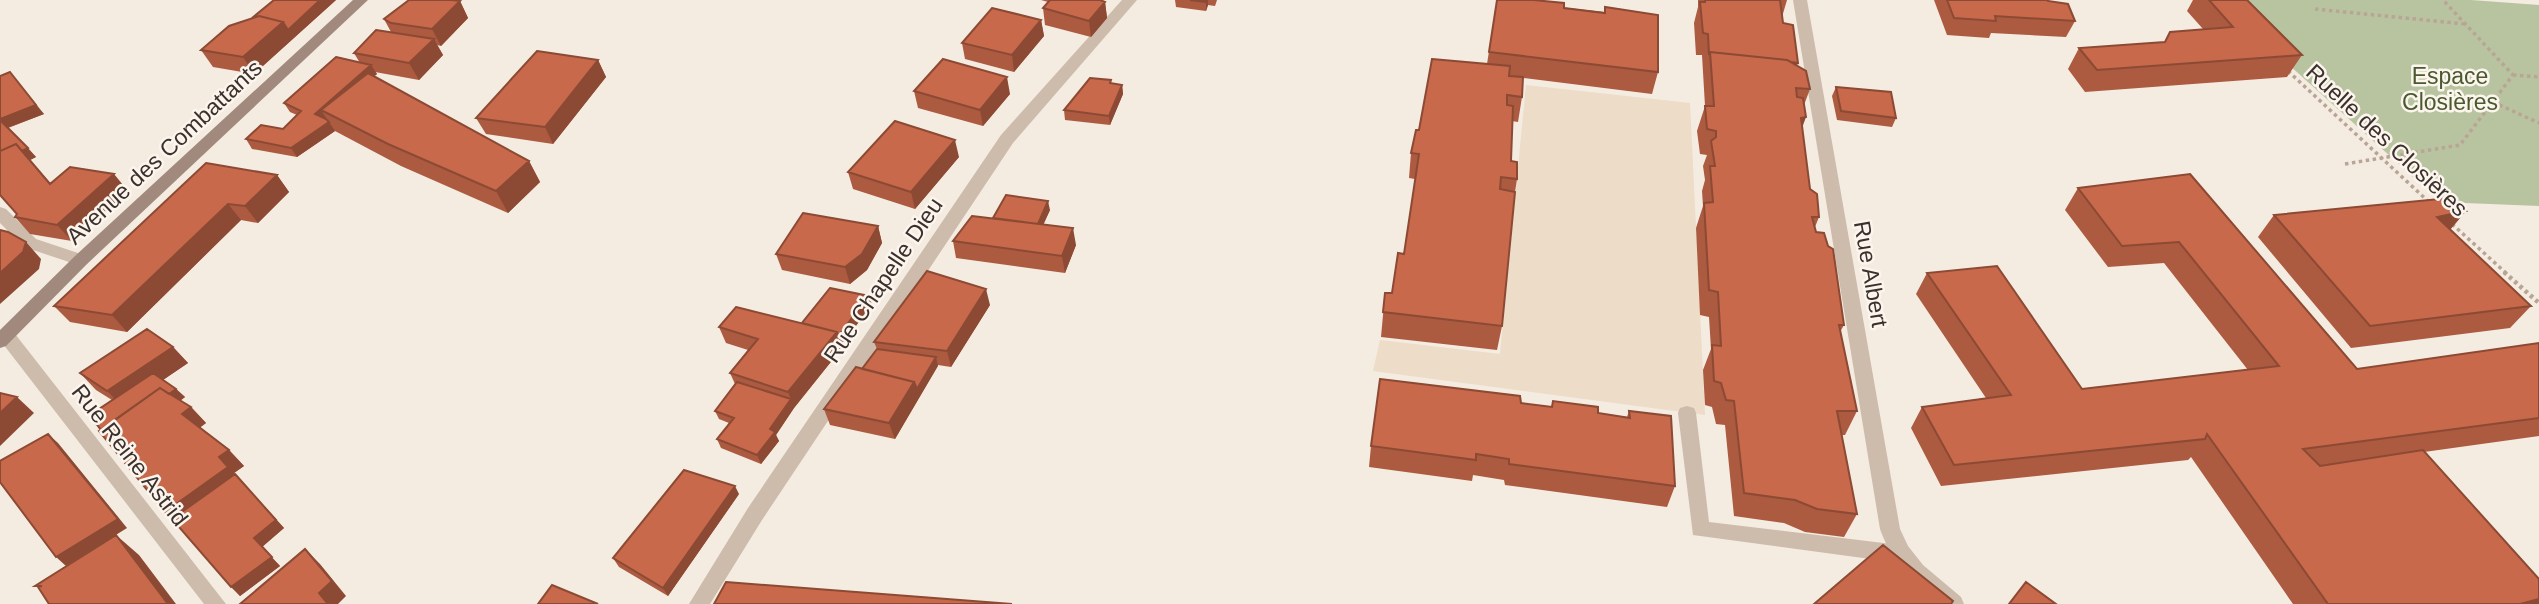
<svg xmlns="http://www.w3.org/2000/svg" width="2539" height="604" viewBox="0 0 2539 604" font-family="Arial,sans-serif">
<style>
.green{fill:#b8c4a0}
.plaza{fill:#ecdcc8}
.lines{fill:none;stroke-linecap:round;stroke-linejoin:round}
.path-far1{stroke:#b9a596;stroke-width:3.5;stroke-dasharray:3.5 3.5;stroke-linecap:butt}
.path{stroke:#b9a596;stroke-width:4.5;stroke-dasharray:3.5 3.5;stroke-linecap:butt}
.lane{fill:#cdbbac;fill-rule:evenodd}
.street{fill:#cdbbac;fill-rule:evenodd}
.secondary{fill:#a18a7d;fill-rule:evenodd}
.wall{fill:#ac5a40}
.shaded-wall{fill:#8c4a34}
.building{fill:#c8694b;stroke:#8c4a34;stroke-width:2}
.labels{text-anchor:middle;stroke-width:5;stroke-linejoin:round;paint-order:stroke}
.park-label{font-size:23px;fill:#4a5a2e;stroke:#fbf5ee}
.street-label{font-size:23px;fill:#3b302b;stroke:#fbf5ee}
</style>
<rect width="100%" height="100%" fill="#f4ebe1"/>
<path class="green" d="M 2217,0 L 2471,0 L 2539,5 L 2539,206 L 2441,202 Z"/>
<path class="plaza" d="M 1526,85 L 1690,103 L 1705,415 L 1373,371 L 1380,340 L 1500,354 Z"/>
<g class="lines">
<path class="path-far1" d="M 2315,9 L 2465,24
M 2288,71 L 2430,203
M 2513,75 L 2539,77
M 2493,102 L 2539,123
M 2345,164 L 2460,145 L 2513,75 L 2443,0
M 2452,224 L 2506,273"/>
<path class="path" d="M 2504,272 L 2539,303"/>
<path class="lane" d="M 1687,406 L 1694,408 L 1696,413 L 1709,522 L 1900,545 L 1907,548 L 1910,554 L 1907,560 L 1900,563 L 1693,535 L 1678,413 L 1680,408 Z"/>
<path class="street" d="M 1122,0 L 1137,0 L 1013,143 L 762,520 L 710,604 L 689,604 L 748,508 L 1001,135 Z
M 1793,0 L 1807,0 L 1900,529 L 1908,546 L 1923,565 L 1961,597 L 1964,604 C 1957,604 1944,604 1937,603 C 1910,590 1890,556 1880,529 Z
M 0,207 L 6,209 L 36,239 L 87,256 L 90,260 L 87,264 L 81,266 L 24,247 L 0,223 Z
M 6,328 L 12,330 L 226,604 L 204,604 L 0,340 L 0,330 Z"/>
<path class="secondary" d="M 353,0 L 368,0 L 87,264 L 6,346 L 0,348 L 0,330 L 75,256 Z"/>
</g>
<path class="wall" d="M 274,0 L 336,0 L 254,74 L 213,67 L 201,50 L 252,18 Z
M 1041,0 L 1102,0 L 1105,2 L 1107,18 L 1091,37 L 1045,25 L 1043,8 L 1048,2 Z
M 1171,0 L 1217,0 L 1215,6 L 1208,5 L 1206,11 L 1176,7 L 1175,0 Z
M 1497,0 L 1604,12 L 1605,7 L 1658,72 L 1652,94 L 1523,78 L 1522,97 L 1518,122 L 1512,121 L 1511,161 L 1517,179 L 1515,192 L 1502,326 L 1497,350 L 1381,337 L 1385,293 L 1392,293 L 1404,254 L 1415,179 L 1409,178 L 1411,153 L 1419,130 L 1487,64 Z
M 1698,0 L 1787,0 L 1782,17 L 1783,23 L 1798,63 L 1797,66 L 1810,89 L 1804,105 L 1802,128 L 1810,189 L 1819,217 L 1815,227 L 1844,325 L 1840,332 L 1857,411 L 1845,435 L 1842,435 L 1857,514 L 1844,537 L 1805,532 L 1784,523 L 1734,516 L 1725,425 L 1716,424 L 1712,407 L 1705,405 L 1703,370 L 1711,349 L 1709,317 L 1700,315 L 1696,228 L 1703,206 L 1702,191 L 1705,180 L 1703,166 L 1707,155 L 1700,154 L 1697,131 L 1705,106 L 1702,55 L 1696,55 L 1694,23 L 1698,7 Z
M 1934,0 L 2048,0 L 2075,21 L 2066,37 L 1991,33 L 1989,38 L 1947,35 Z
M 2193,0 L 2247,0 L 2302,55 L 2287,77 L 2085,92 L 2068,69 L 2079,48 L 2165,42 L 2203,29 L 2187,11 Z
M 460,1 L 468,18 L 441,46 L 437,45 L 443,55 L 419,80 L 375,72 L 377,74 L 374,76 L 529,161 L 540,182 L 508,213 L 401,166 L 335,131 L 297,157 L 252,149 L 246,139 L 283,129 L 297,115 L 290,112 L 284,103 L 360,63 L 354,53 L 391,32 L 384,19 Z
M 1041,20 L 1044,36 L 1014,72 L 965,59 L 962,43 Z
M 598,60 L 606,77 L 553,144 L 486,134 L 476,118 Z
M 0,76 L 44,114 L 8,128 L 36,157 L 30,160 L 51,184 L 128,191 L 72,241 L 30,234 L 15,217 L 17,214 Z
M 1111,80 L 1111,83 L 1122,85 L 1123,94 L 1110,125 L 1065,120 L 1064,110 Z
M 1836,87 L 1896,118 L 1892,127 L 1837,120 L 1832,96 Z
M 914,91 L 1010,94 L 983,126 L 918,108 Z
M 959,157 L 915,209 L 853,189 L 848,172 Z
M 2190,174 L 2357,369 L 2539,343 L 2539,436 L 2424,452 L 2539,604 L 2293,604 L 2191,457 L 2188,460 L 1941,486 L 1911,428 L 1922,407 L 1986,398 L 1916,294 L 1927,273 L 2082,389 L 2248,370 L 2164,263 L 2108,267 L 2065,210 L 2078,188 Z
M 277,175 L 289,192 L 258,223 L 241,220 L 127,332 L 70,322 L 54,306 Z
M 1050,210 L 1043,224 L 1076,245 L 1065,273 L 956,258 L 953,241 L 993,218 Z
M 2466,211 L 2450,230 L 2531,306 L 2510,328 L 2351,348 L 2258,237 L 2274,215 Z
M 878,226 L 882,243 L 867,270 L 850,284 L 782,270 L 776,254 Z
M 869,296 L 872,305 L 841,345 L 842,348 L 794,408 L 776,435 L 779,441 L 761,464 L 721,448 L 717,439 L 729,423 L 719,419 L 715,411 L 735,384 L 730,373 L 748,350 L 726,343 L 719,327 L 802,323 Z
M 990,305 L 951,367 L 938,365 L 895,439 L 830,425 L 824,409 L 862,369 L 877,349 L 874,342 Z
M 173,347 L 188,363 L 163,380 L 176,389 L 185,397 L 180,401 L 191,407 L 206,423 L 200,427 L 229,450 L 244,466 L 234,473 L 284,528 L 262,547 L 280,566 L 240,596 L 101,430 L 112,400 L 96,390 L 80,373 Z
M 1521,403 L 1627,417 L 1629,411 L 1675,486 L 1667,507 L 1505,485 L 1504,480 L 1473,475 L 1472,481 L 1369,467 L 1371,446 Z
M 739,494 L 668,596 L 619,567 L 613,558 Z"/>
<path class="shaded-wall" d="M 320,0 L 336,0 L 254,74 L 243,57 L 283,22 Z
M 1206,0 L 1208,0 L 1208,5 L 1206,11 Z
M 460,1 L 468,18 L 441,46 L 432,29 Z
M 1105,2 L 1107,18 L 1091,37 L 1089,21 Z
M 1041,20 L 1044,36 L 1014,72 L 1012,55 Z
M 434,39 L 443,55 L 419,80 L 409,63 Z
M 598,60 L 606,77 L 553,144 L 545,127 Z
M 371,65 L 377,74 L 330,115 L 321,110 L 327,119 L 315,114 Z
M 10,72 L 44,114 L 7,128 L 0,120 Z
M 1007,77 L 1010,94 L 983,126 L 980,110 Z
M 1122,85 L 1123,94 L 1110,125 L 1109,116 Z
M 1806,117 L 1797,142 L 1801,118 Z
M 329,122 L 335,131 L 297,157 L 291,148 Z
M 955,140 L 959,157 L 915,209 L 911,192 Z
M 28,148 L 36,157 L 30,160 L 0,162 Z
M 529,161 L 540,182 L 508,213 L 496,191 Z
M 114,174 L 128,191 L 72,241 L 57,225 Z
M 277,175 L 289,192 L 258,223 L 245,206 Z
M 1048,201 L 1050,210 L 1037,239 L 1035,230 Z
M 228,204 L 241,220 L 127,332 L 112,315 Z
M 2466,211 L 2447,233 L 2437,217 Z
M 878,226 L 882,243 L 867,270 L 850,284 L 845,267 Z
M 1073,228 L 1076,245 L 1065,273 L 1062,256 Z
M 26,242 L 41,259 L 39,269 L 0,304 L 0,273 Z
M 986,289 L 990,305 L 951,367 L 947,351 Z
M 869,296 L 872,305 L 841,345 L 842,348 L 794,408 L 776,435 L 779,441 L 761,464 L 757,455 L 770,429 L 791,399 L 788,392 L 837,332 Z
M 173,347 L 188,363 L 123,407 L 107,391 Z
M 936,357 L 938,366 L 895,439 L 889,423 L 914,382 Z
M 176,389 L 185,397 L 116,447 L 107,438 Z
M 17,397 L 34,413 L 0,446 L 0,413 Z
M 191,407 L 206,423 L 197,430 L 182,414 Z
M 48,434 L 58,443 L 127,528 L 66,566 L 56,557 Z
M 229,450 L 244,466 L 234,473 L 284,528 L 262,547 L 280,566 L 240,596 L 231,587 L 181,528 L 165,512 L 219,457 Z
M 735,486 L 739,494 L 668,596 L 663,588 Z
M 116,535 L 139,555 L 176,604 L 168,604 Z
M 305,549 L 320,564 L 346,596 L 338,604 L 328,604 L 319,593 Z
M 2539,599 L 2539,604 L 2520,604 Z"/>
<path class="building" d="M 274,0 L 320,0 L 288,30 L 283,22 L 259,16 L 252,18 Z
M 409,0 L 452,0 L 460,1 L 432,29 L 391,23 L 384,19 Z
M 1050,0 L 1100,0 L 1105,2 L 1089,21 L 1043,8 Z
M 1190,0 L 1206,0 L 1205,2 Z
M 1497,0 L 1534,0 L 1564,3 L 1564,8 L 1605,13 L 1605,7 L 1658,15 L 1658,72 L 1489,52 Z
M 1705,0 L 1780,0 L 1783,23 L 1793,25 L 1798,63 L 1791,62 L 1787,60 L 1710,52 L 1709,55 L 1708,34 L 1703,33 L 1700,2 L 1705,2 Z
M 1947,0 L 2048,0 L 2048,1 L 2068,4 L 2075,21 L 1995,16 L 1996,21 L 1954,18 Z
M 2209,0 L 2247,0 L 2302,55 L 2097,70 L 2079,48 L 2165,42 L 2170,32 L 2233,27 Z
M 992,8 L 1041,20 L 1012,55 L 962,43 Z
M 259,16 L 283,22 L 243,57 L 201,50 L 229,26 Z
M 376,30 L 434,39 L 409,63 L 354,53 Z
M 537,51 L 598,60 L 545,127 L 476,118 Z
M 1710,52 L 1787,60 L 1806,71 L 1810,89 L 1796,88 L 1797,97 L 1803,98 L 1806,117 L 1801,118 L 1810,189 L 1817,194 L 1819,217 L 1812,217 L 1816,232 L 1824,233 L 1828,246 L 1833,249 L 1844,325 L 1839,325 L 1857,411 L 1837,411 L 1857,514 L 1817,509 L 1795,500 L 1744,493 L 1734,401 L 1726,400 L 1721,383 L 1714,381 L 1712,345 L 1721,346 L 1718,292 L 1709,290 L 1704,203 L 1713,202 L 1710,166 L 1715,166 L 1711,141 L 1716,137 L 1716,131 L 1707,129 L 1705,106 L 1714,106 Z
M 336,57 L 371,65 L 315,114 L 326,119 L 329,122 L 291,148 L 246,139 L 261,125 L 283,129 L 301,111 L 284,103 Z
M 943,59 L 1007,77 L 980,110 L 914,91 Z
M 1432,59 L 1510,66 L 1509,76 L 1523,77 L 1522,97 L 1507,95 L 1507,105 L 1513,106 L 1511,161 L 1517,162 L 1517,179 L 1501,177 L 1500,189 L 1515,192 L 1502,326 L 1383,312 L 1385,293 L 1392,293 L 1398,253 L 1404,254 L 1419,154 L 1411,153 L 1416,130 L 1419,130 Z
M 10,72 L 36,105 L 0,119 L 0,76 Z
M 368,73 L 529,161 L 496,191 L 388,144 L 321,110 Z
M 1090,78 L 1111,80 L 1110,83 L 1122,85 L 1109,116 L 1064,110 Z
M 1836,87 L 1891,92 L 1896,118 L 1841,111 Z
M 0,120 L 28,148 L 22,151 L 16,144 L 0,151 Z
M 895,121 L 955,140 L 911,192 L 848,172 Z
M 16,144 L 50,184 L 70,167 L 114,174 L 57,225 L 15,217 L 17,214 L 0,195 L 0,151 Z
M 206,163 L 277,175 L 245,206 L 228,204 L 112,315 L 54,306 Z
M 2190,174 L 2357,369 L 2539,343 L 2539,418 L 2303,449 L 2320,466 L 2423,450 L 2539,579 L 2539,599 L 2520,604 L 2328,604 L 2207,434 L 2205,439 L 1954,465 L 1922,407 L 2011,395 L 1927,273 L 1997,266 L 2082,389 L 2279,366 L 2179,242 L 2122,246 L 2078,188 Z
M 1006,195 L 1048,201 L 1038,224 L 993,218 Z
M 2450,198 L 2466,211 L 2437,217 L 2531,306 L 2370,326 L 2274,215 Z
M 803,213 L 878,226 L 862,254 L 845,267 L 776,254 Z
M 972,216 L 1073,228 L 1062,256 L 953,241 Z
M 0,230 L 8,232 L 26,242 L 23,252 L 0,273 Z
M 927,271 L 986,289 L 947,351 L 874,342 Z
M 830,288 L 869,296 L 838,336 L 837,332 L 802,323 Z
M 736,307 L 837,332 L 788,392 L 730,373 L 758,339 L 719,327 Z
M 147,329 L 173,347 L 107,391 L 80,373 Z
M 877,349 L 936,357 L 917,389 L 914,382 L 862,369 Z
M 856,367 L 914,382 L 889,423 L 824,409 Z
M 153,373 L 176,389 L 169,394 L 160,388 L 101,430 L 90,415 Z
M 1380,379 L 1520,396 L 1521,403 L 1552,407 L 1553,401 L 1598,407 L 1598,413 L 1630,418 L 1629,411 L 1671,416 L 1675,486 L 1509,464 L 1509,459 L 1476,454 L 1476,460 L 1371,446 Z
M 737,382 L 791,399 L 770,429 L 775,432 L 757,455 L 717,439 L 734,418 L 715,411 Z
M 160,388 L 191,407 L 182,414 L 229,450 L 219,457 L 228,467 L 165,512 L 99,431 Z
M 0,393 L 17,397 L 0,413 Z
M 48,434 L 118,519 L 56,557 L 0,482 L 0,461 Z
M 684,470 L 735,486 L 663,588 L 613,558 Z
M 235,474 L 276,520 L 254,538 L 272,557 L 231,587 L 172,519 Z
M 116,535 L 168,604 L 49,604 L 38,587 L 42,586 L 35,586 Z
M 1883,545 L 1953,601 L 1951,604 L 1814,604 Z
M 305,549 L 332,581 L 319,593 L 328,604 L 240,604 Z
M 726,582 L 1012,604 L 714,604 Z
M 2026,582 L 2056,604 L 2009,604 Z
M 552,585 L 598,604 L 538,604 Z"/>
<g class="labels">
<g class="park-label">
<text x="2450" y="84">Espace<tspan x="2450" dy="26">Closières</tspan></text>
</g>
<g class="street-label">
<text transform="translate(2387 140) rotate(43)" y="8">Ruelle des Closières</text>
<text transform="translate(164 152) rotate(-43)" y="8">Avenue des Combattants</text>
<text transform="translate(1871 274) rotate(80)" y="8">Rue Albert</text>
<text transform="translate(883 280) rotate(-56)" y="8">Rue Chapelle Dieu</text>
<text transform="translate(130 455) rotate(52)" y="8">Rue Reine Astrid</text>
</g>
</g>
</svg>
